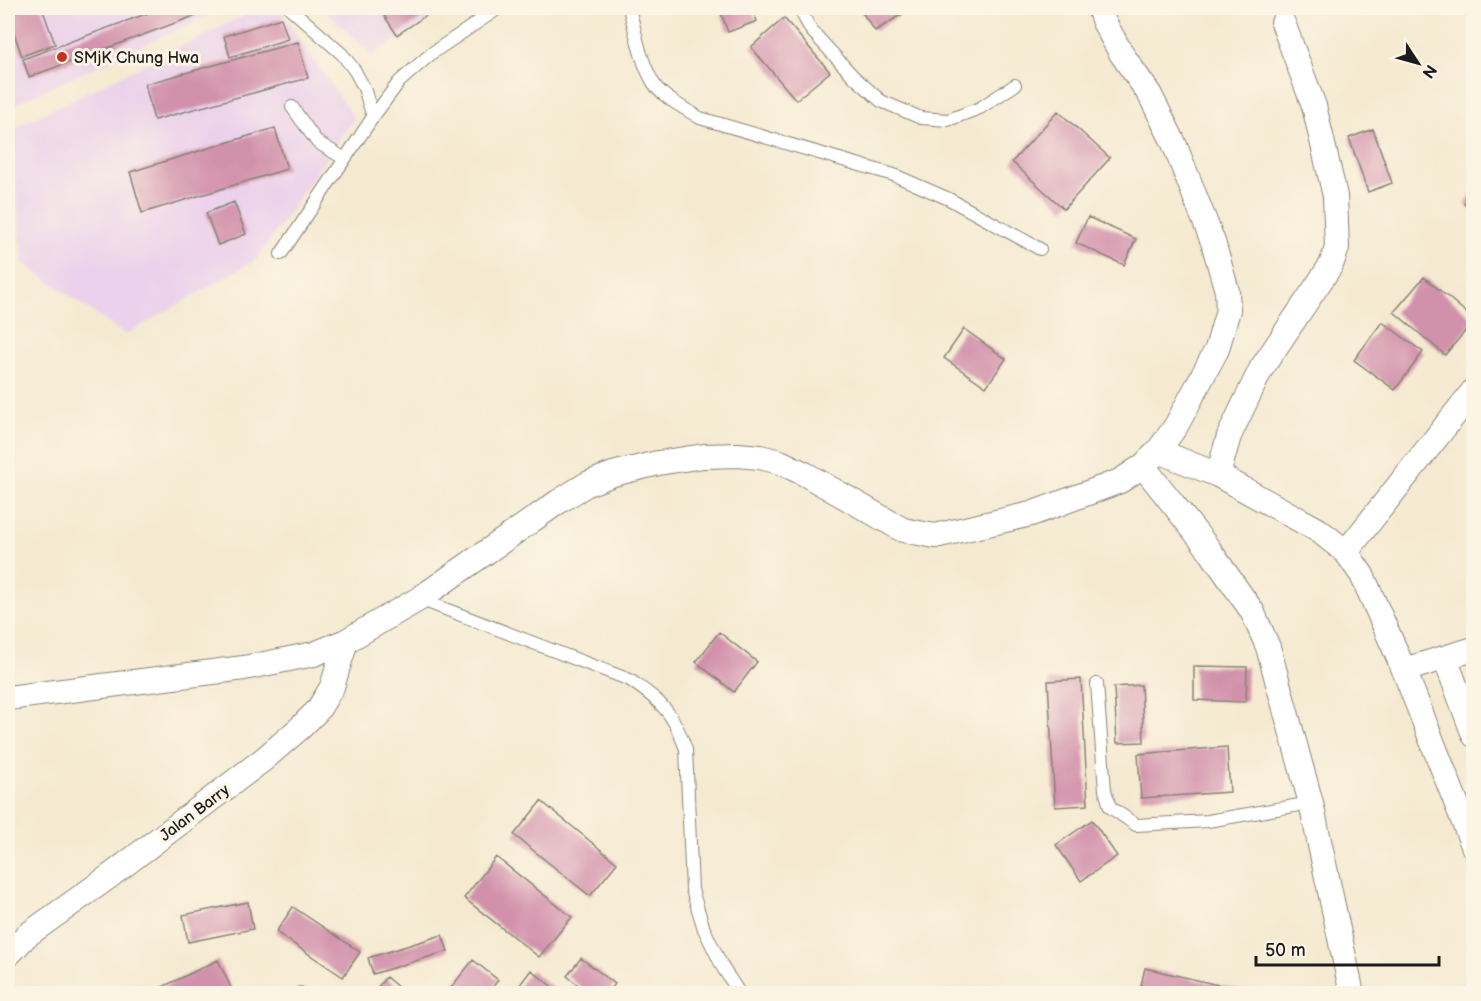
<svg xmlns="http://www.w3.org/2000/svg" width="1481" height="1001" viewBox="0 0 1481 1001" font-family="'Balsamiq Sans',sans-serif">
<style>
.built{fill:#ebd1eb}
.building{fill:#d291ab}
.lines{fill:none;stroke-linecap:round;stroke-linejoin:round}
.service-casing{stroke:#888376;stroke-width:14}
.minor-casing{stroke:#888376;stroke-width:26}
.service{stroke:#fff;stroke-width:12}
.minor{stroke:#fff;stroke-width:24}
.poi-dot{fill:#c8321e;stroke:#fcf5e5;stroke-width:2}
.labels{text-anchor:middle;stroke-width:6;stroke-linejoin:round;paint-order:stroke}
.poi-label{font-size:16px;fill:#1c1c1c;stroke:#fcf5e5;text-anchor:start}
.street-label{font-size:16px;fill:#1c1c1c;stroke:#fcf5e5}
</style>
<rect width="100%" height="100%" fill="#fcf5e5"/>
<filter id="ink" filterUnits="userSpaceOnUse"><feTurbulence type="fractalNoise" baseFrequency=".0167" numOctaves="2"/><feDisplacementMap in="SourceGraphic" scale="12" xChannelSelector="R" yChannelSelector="G"/><feConvolveMatrix kernelMatrix="1 2 1 2 8 2 1 2 1" color-interpolation-filters="sRGB"/></filter>
<filter id="wash" filterUnits="userSpaceOnUse"><feTurbulence type="fractalNoise" baseFrequency=".008" numOctaves="4" result="noise"/><feDisplacementMap in="SourceGraphic" scale="24" xChannelSelector="R" yChannelSelector="G"/><feGaussianBlur stdDeviation="1.35" result="paint"/><feColorMatrix in="noise" values="0 0 0 0 0 0 0 0 0 0 0 0 0 0 0 0 0 1.4 0 .05"/><feComposite in="paint" operator="in"/></filter>
<g filter="url(#wash)">
<rect width="100%" height="100%" fill="#f5ead1"/>
<path class="built" d="M 8,8 L 224,8 L 8,107 Z
M 260,8 L 278,8 L 354,118 L 257,259 L 125,335 L 23,263 L 10,130 Z
M 322,8 L 447,8 L 372,55 Z"/>
<g id="blocks">
<path class="building" d="M 8,8 L 42,8 L 55,44 L 22,56 L 8,16 Z
M 162,8 L 216,8 L 29,77 L 23,59 Z
M 379,8 L 437,8 L 397,35 Z
M 719,8 L 752,8 L 757,21 L 728,32 Z
M 859,8 L 912,8 L 875,31 Z
M 281,18 L 288,39 L 230,57 L 224,36 Z
M 784,18 L 830,72 L 796,100 L 751,47 Z
M 298,42 L 308,78 L 154,120 L 145,84 Z
M 1058,111 L 1110,158 L 1064,209 L 1012,162 Z
M 275,128 L 287,169 L 142,213 L 130,172 Z
M 1373,129 L 1392,183 L 1368,192 L 1349,138 Z
M 1474,192 L 1474,212 L 1464,204 Z
M 234,202 L 246,234 L 218,245 L 206,213 Z
M 1088,217 L 1136,239 L 1124,265 L 1076,243 Z
M 1424,277 L 1474,319 L 1474,321 L 1445,355 L 1394,312 Z
M 1382,322 L 1423,352 L 1395,390 L 1354,360 Z
M 964,329 L 1006,359 L 986,387 L 944,358 Z
M 719,632 L 757,662 L 734,692 L 696,662 Z
M 1194,666 L 1247,667 L 1246,702 L 1194,700 Z
M 1081,679 L 1088,805 L 1055,807 L 1048,681 Z
M 1141,685 L 1144,742 L 1117,743 L 1114,687 Z
M 1227,747 L 1230,792 L 1141,798 L 1138,754 Z
M 541,801 L 617,863 L 590,896 L 514,835 Z
M 1092,820 L 1117,856 L 1081,881 L 1056,845 Z
M 496,857 L 572,917 L 539,957 L 464,898 Z
M 248,902 L 253,929 L 188,942 L 183,915 Z
M 293,907 L 360,952 L 343,977 L 276,932 Z
M 442,935 L 448,951 L 373,974 L 368,958 Z
M 581,958 L 615,984 L 607,994 L 589,994 L 567,976 Z
M 218,960 L 234,994 L 148,994 Z
M 473,960 L 498,980 L 488,994 L 446,994 Z
M 1145,968 L 1253,993 L 1253,994 L 1139,994 Z
M 531,970 L 555,989 L 551,994 L 513,994 Z
M 386,977 L 406,994 L 372,994 Z"/>
</g>
</g>
<g filter="url(#ink)">
<use href="#blocks" fill-opacity="0" stroke="#888376" stroke-width="1.5"/>
<g class="lines">
<defs>
<path id="service" d="M 290,8 L 342,54 L 355,71 L 364,88 L 373,117
M 629,8 C 636,33 640,61 654,84 C 663,98 686,109 700,118 L 894,175 L 949,199 L 1040,249
M 799,8 L 811,30 L 853,76 L 881,101 L 921,118 L 948,120 L 980,108 L 1015,85
M 292,107 L 317,142 L 345,159
M 281,254 L 373,117 L 399,82 L 432,53 L 499,8
M 419,599 L 630,680 C 641,688 654,696 663,707 C 674,718 680,734 686,749 L 692,890 L 704,929 L 723,968 L 740,994
M 1097,684 L 1105,790 L 1110,807 L 1136,825 L 1208,821 L 1311,803
M 299,994 L 300,993"/>
<path id="minor" d="M 1158,451 L 1218,475 L 1318,530 L 1346,552 L 1362,575 L 1404,670 L 1474,848
M 1143,466 L 1208,548 L 1252,611 L 1268,647 L 1311,803 L 1352,994
M 1218,475 L 1229,436 L 1261,369 L 1331,265 L 1337,248 L 1335,196 L 1314,106 L 1283,23
M 1346,552 L 1474,390
M 1445,658 L 1474,735
M 1404,670 L 1474,649
M 8,698 L 244,668 L 314,654 L 346,641 L 419,599 L 558,502 L 587,484 L 613,474 L 658,463 L 704,456 L 738,455 L 760,457 L 780,462 L 805,474 L 903,530 L 935,536 L 1031,514 L 1120,481 L 1143,466 L 1158,451 L 1176,426 L 1217,349 L 1228,310 L 1227,291 L 1213,242 L 1173,141 L 1150,95 L 1121,53 L 1104,22 L 1099,8
M 8,955 L 26,936 L 110,876 L 264,759 L 300,728 L 318,710 L 332,687 L 346,641"/>
</defs>
<use href="#service" class="service-casing"/>
<use href="#minor" class="minor-casing"/>
<use href="#service" class="service"/>
<use href="#minor" class="minor"/>
</g>
</g>
<circle class="poi-dot" cx="62" cy="57" r="6"/>
<g class="labels">
<g class="poi-label">
<text x="74" y="63">SMjK Chung Hwa</text>
</g>
<g class="street-label">
<text transform="translate(194 812) rotate(-37)" y="6">Jalan Barry</text>
</g>
</g>
<rect width="1481" height="1001" fill="none" stroke="#fcf5e5" stroke-width="30"/>
<g transform="translate(1418 63) rotate(126)" stroke="#fcf5e5" stroke-width="4.5" paint-order="stroke">
<path d="M0-4.5L10 22L0 15L-10 22Z" fill="#1c1c1c"/>
<text y="-9" font-size="16" font-weight="bold" text-anchor="middle" fill="#1c1c1c">N</text>
</g>
<path d="M1256 956v9h183v-9" fill="none" stroke="#1c1c1c" stroke-width="3"/>
<text x="1265" y="956" font-size="18" fill="#1c1c1c" stroke="#fcf5e5" stroke-width="4.5" paint-order="stroke">50 m</text>
</svg>
